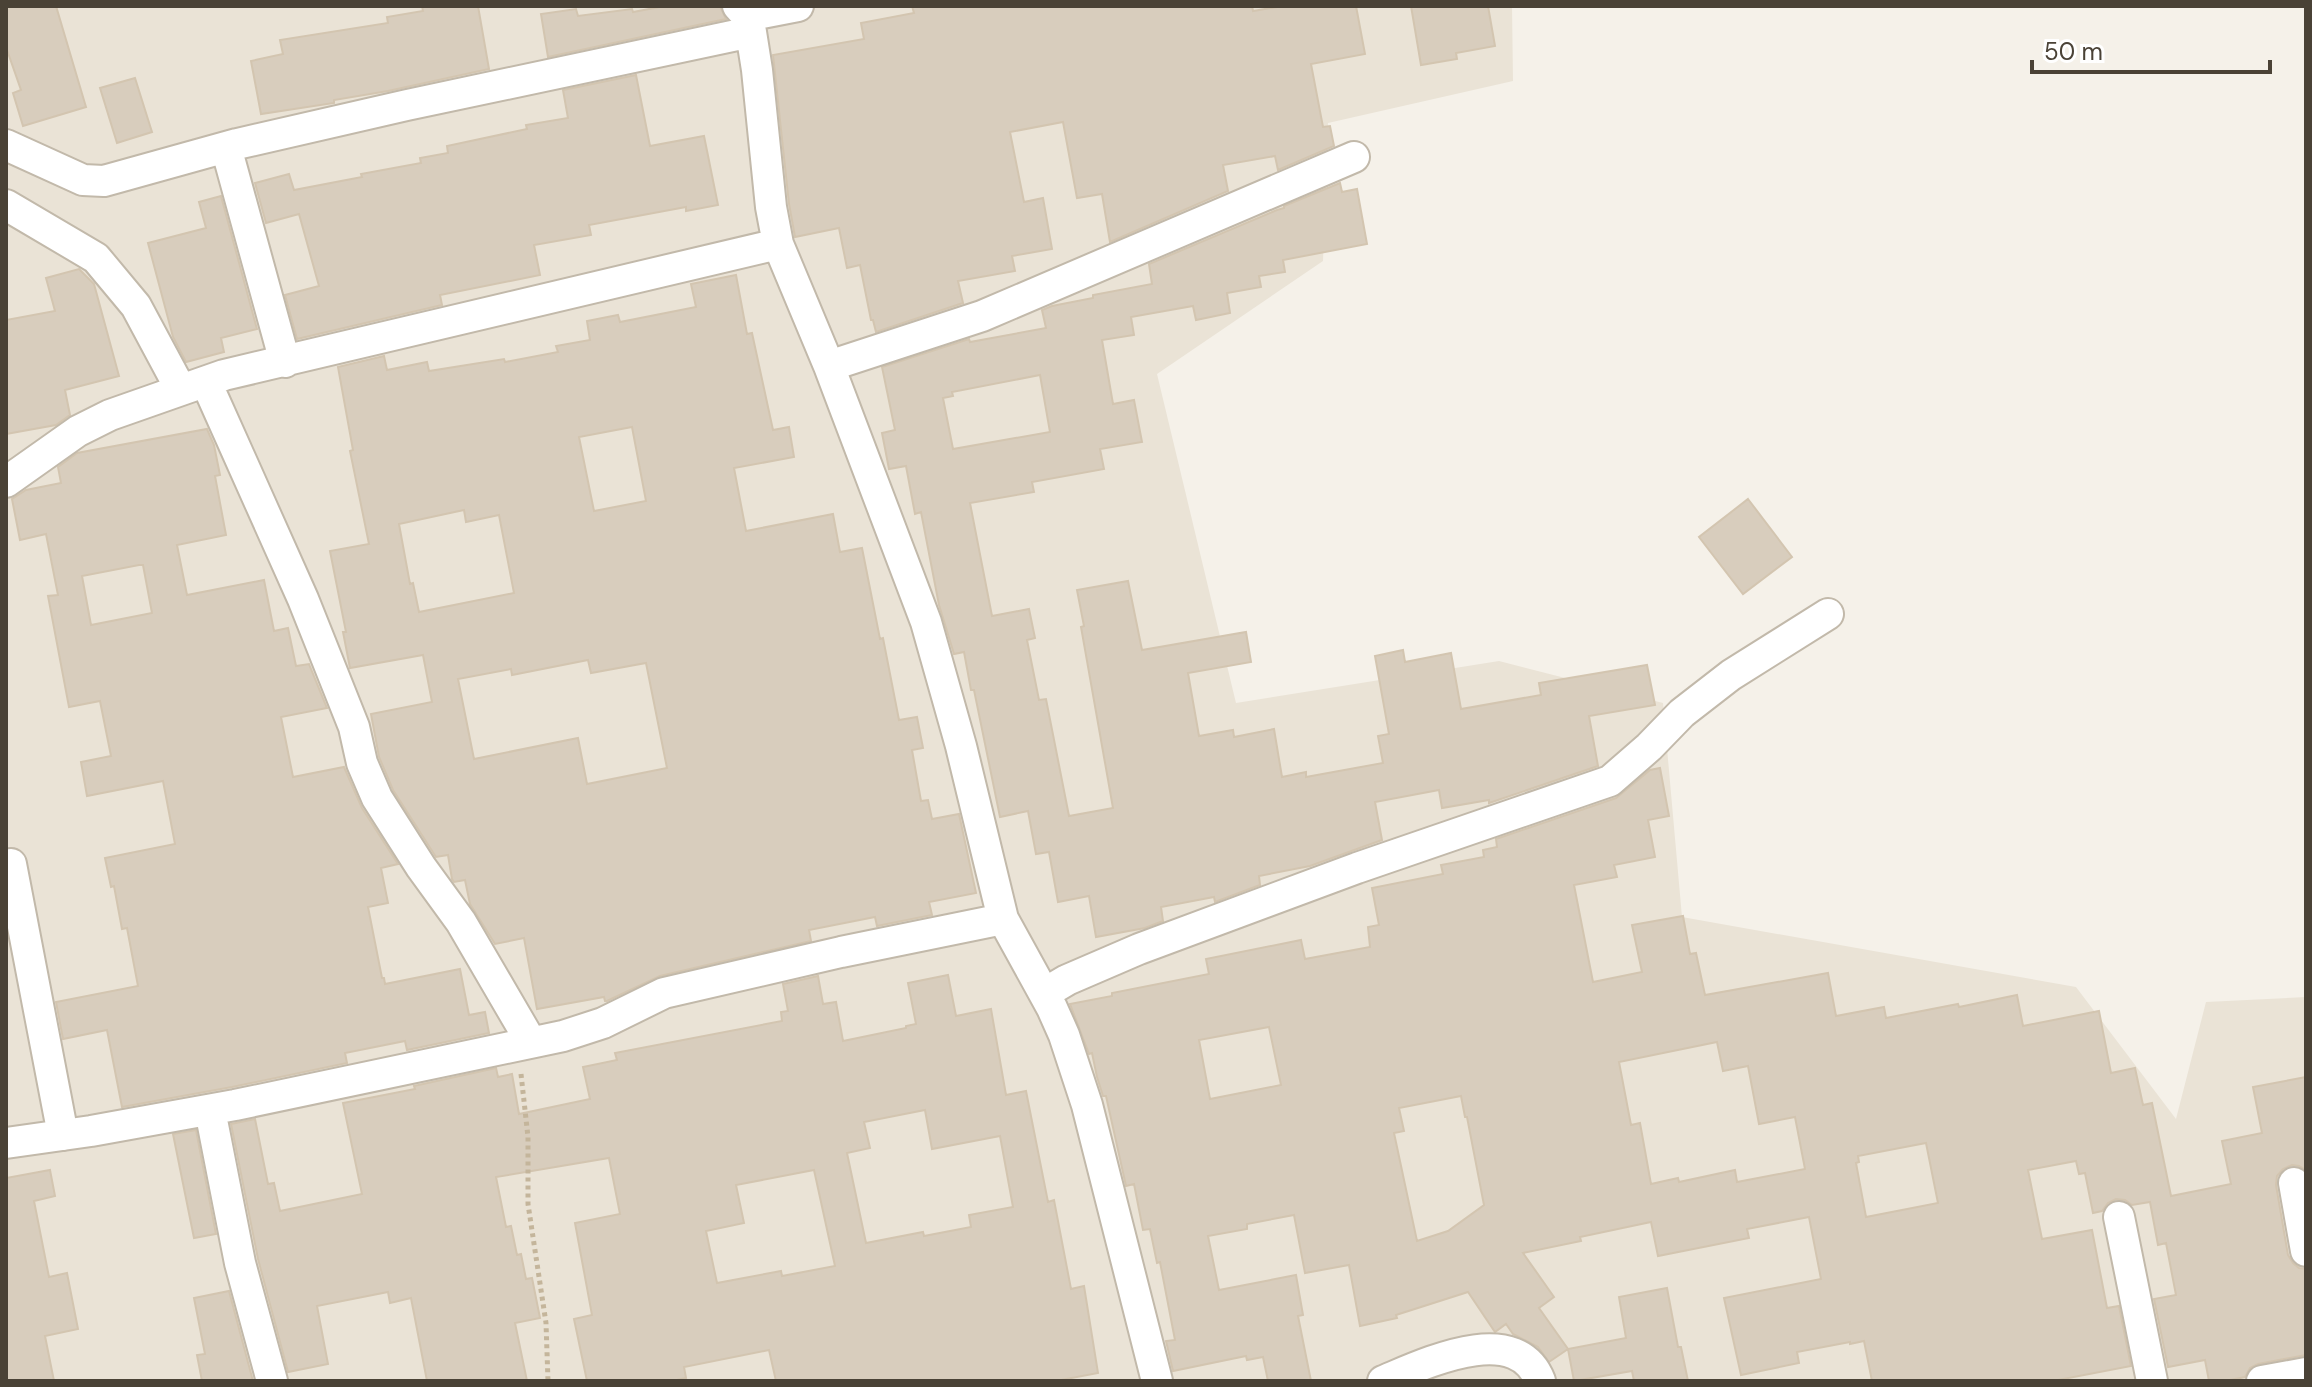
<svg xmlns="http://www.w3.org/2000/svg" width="2312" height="1387" viewBox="0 0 2312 1387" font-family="'DM Sans',sans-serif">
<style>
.residential{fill:#eae3d6}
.building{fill:#d8cdbd;stroke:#d3c5b0;stroke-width:2;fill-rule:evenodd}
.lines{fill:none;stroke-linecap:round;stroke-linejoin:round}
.street-casing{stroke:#c2b9aa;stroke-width:34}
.path{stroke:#c4b59b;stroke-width:5;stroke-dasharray:4 4;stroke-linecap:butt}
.street{stroke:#fff;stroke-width:30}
</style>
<rect width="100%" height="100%" fill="#f5f1e9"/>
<path class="residential" d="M 6,6 L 1512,6 L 1513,81 L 1328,123 L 1323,261 L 1157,374 L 1236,703 L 1499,661 L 1663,703 L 1682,917 L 2076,987 L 2176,1119 L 2206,1002 L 2306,997 L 2306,1381 L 6,1381 Z"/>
<path class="building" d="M 6,6 L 56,6 L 86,107 L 23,126 L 13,93 L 21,90 L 6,47 Z
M 422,6 L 478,6 L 489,69 L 388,91 L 334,100 L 334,103 L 261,114 L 251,61 L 283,54 L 280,40 L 388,23 L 387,17 L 423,11 Z
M 665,6 L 720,6 L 726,19 L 548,57 L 541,14 L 576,9 L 578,16 L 632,9 L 633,12 Z
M 912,6 L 1252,6 L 1253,11 L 1283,6 L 1356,6 L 1365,54 L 1311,64 L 1323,127 L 1330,126 L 1334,146 L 1278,170 L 1275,156 L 1223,165 L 1228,191 L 1110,242 L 1102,194 L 1077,198 L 1063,122 L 1010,132 L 1024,202 L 1043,198 L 1052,249 L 1012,256 L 1015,271 L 958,281 L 963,303 L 876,332 L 873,320 L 871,320 L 860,265 L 847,268 L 839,228 L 795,237 L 789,204 L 773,55 L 864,39 L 861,23 L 914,13 Z
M 1411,6 L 1488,6 L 1495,46 L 1456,53 L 1457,59 L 1421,65 Z
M 636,75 L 650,146 L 704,136 L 718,205 L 686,211 L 686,207 L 589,225 L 591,235 L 534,245 L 540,275 L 440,295 L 442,305 L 297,339 L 285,295 L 319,286 L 299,214 L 266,223 L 255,183 L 289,174 L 294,190 L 362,177 L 361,174 L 421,163 L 420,158 L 448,153 L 447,146 L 527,129 L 526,125 L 568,118 L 563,90 Z
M 135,78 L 152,132 L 117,143 L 100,88 Z
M 1340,183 L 1342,192 L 1357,189 L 1367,244 L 1283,260 L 1285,272 L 1259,276 L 1261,287 L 1227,293 L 1230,313 L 1196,320 L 1193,306 L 1131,317 L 1134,335 L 1102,340 L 1113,404 L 1134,400 L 1142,442 L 1100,449 L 1104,469 L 1032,482 L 1034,492 L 970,503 L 992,616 L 1029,609 L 1035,638 L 1027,640 L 1039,700 L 1046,699 L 1069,816 L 1113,808 L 1081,627 L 1084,626 L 1077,590 L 1128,581 L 1142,650 L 1246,632 L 1251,662 L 1188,673 L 1199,736 L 1233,730 L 1234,737 L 1274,729 L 1282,777 L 1306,772 L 1306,777 L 1383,763 L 1378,736 L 1389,734 L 1375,656 L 1403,650 L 1405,662 L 1451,653 L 1461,709 L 1541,695 L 1539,683 L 1647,665 L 1655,705 L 1589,716 L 1598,766 L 1489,803 L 1489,800 L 1442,808 L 1439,790 L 1375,802 L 1382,840 L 1310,866 L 1259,876 L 1260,885 L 1215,902 L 1214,897 L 1161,907 L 1163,921 L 1145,928 L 1096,937 L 1089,896 L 1058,902 L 1049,852 L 1036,854 L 1028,811 L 1000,817 L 974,690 L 971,690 L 964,652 L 954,654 L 939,605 L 921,512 L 915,514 L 906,466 L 889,469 L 882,433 L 895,430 L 882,367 L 969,339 L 970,342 L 1046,328 L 1042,310 L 1052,306 L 1093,298 L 1093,295 L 1152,284 L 1149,264 L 1277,210 L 1284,208 L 1284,206 ZM 1040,375 L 1050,432 L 953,449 L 943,398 L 953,396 L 952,392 Z
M 221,196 L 257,329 L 221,338 L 224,352 L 186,362 L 173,337 L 148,243 L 206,228 L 199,202 Z
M 79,269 L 94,284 L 119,376 L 65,390 L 70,415 L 56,425 L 6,434 L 6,320 L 55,311 L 46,278 Z
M 736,275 L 747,334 L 752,333 L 773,430 L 789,427 L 794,457 L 734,468 L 746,531 L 833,514 L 840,552 L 862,548 L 880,639 L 883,638 L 899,720 L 917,717 L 923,748 L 912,750 L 921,801 L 928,800 L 932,819 L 959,814 L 976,893 L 929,902 L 932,915 L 877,926 L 875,917 L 809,930 L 811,941 L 660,976 L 607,1001 L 605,1001 L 604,997 L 537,1009 L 524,938 L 495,944 L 470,904 L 465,880 L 454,882 L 452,879 L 448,855 L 436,857 L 393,790 L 379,757 L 371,714 L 432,702 L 423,655 L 350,668 L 343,632 L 346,632 L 330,551 L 369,544 L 350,451 L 353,450 L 338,367 L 384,356 L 387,370 L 427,362 L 429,371 L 504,359 L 505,362 L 558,352 L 556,346 L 590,340 L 587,321 L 618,315 L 620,322 L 696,307 L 691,284 ZM 632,427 L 646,501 L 594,511 L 579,437 ZM 464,510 L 466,522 L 499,515 L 514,593 L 419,612 L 413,583 L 410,584 L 399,524 ZM 588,660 L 591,673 L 646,663 L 667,768 L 587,784 L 578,738 L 474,759 L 458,679 L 511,669 L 512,675 Z
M 207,429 L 214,445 L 220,475 L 215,476 L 226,535 L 177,545 L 187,595 L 264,580 L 274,631 L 288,628 L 296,666 L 309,664 L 327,708 L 281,717 L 293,777 L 344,767 L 362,808 L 398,864 L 381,868 L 388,903 L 368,907 L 382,978 L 384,978 L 385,984 L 460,969 L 469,1015 L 485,1012 L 489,1033 L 407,1050 L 405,1041 L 345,1053 L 347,1063 L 232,1087 L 122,1107 L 107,1030 L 63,1039 L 56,1002 L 138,986 L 127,928 L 122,929 L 114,886 L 111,887 L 105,858 L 175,844 L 163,781 L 87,796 L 81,762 L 111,756 L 100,701 L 69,707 L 48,596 L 58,595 L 46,534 L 20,540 L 12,499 L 26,490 L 61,483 L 58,467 L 77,453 ZM 139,565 L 143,565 L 152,613 L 91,625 L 82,576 Z
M 1748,499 L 1792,557 L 1743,594 L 1699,537 Z
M 1660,768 L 1669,816 L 1648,820 L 1655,857 L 1614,865 L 1617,877 L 1574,885 L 1593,982 L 1642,972 L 1632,925 L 1683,916 L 1690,954 L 1696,953 L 1705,995 L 1828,973 L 1836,1016 L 1884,1007 L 1886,1018 L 1958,1004 L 1959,1007 L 2017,995 L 2023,1026 L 2099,1011 L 2111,1073 L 2135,1068 L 2143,1105 L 2152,1103 L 2171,1196 L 2231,1184 L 2222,1141 L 2262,1133 L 2253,1087 L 2306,1077 L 2306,1170 L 2299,1166 L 2292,1165 L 2283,1169 L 2277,1176 L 2276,1185 L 2288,1255 L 2293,1263 L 2299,1268 L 2306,1269 L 2306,1355 L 2258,1364 L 2250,1368 L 2245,1377 L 2225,1381 L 2209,1381 L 2205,1360 L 2168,1367 L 2154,1299 L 2176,1295 L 2166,1243 L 2158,1245 L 2150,1202 L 2132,1205 L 2125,1200 L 2116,1199 L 2108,1203 L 2102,1211 L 2093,1213 L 2085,1173 L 2079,1174 L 2076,1161 L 2028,1170 L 2042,1239 L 2092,1230 L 2107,1308 L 2119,1306 L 2131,1366 L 2053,1381 L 1872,1381 L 1864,1341 L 1850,1344 L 1850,1342 L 1797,1352 L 1799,1363 L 1741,1375 L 1724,1298 L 1821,1279 L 1809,1217 L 1747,1229 L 1749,1238 L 1658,1256 L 1651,1222 L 1580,1237 L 1581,1241 L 1523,1253 L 1554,1297 L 1539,1308 L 1568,1349 L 1549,1362 L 1538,1347 L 1513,1334 L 1506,1324 L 1495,1332 L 1468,1292 L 1396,1315 L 1397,1318 L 1360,1326 L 1349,1265 L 1305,1273 L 1294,1215 L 1247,1224 L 1247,1229 L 1208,1236 L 1219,1290 L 1296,1275 L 1303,1315 L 1298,1316 L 1311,1381 L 1268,1381 L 1263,1357 L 1247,1360 L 1246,1356 L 1173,1371 L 1166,1341 L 1175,1340 L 1160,1262 L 1157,1263 L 1150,1229 L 1143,1230 L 1134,1184 L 1126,1186 L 1106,1096 L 1103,1096 L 1097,1077 L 1092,1053 L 1089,1054 L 1070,1004 L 1112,996 L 1112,993 L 1209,974 L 1206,959 L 1301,940 L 1305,959 L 1370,947 L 1368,927 L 1379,925 L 1372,888 L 1443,874 L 1441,865 L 1484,857 L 1483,850 L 1497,847 L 1496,839 L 1616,798 L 1650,770 ZM 1269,1027 L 1281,1085 L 1210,1099 L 1199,1040 ZM 1717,1042 L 1723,1071 L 1748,1066 L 1759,1124 L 1795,1117 L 1805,1169 L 1737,1182 L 1735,1170 L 1679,1182 L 1678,1178 L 1651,1184 L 1640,1123 L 1631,1125 L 1619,1062 ZM 1461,1096 L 1465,1117 L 1467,1117 L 1484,1205 L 1448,1231 L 1417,1241 L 1394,1133 L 1404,1131 L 1399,1108 ZM 1926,1143 L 1938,1203 L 1866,1217 L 1856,1163 L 1859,1162 L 1858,1156 Z
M 948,975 L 956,1016 L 991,1009 L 1006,1095 L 1026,1091 L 1048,1202 L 1054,1200 L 1071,1289 L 1084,1286 L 1098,1373 L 1056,1381 L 776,1381 L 769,1350 L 684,1367 L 686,1378 L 672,1381 L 587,1381 L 574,1319 L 592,1315 L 575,1223 L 620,1214 L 609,1158 L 496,1177 L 506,1227 L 511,1226 L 517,1255 L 521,1254 L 526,1279 L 532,1278 L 540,1318 L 515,1323 L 527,1381 L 427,1381 L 411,1298 L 390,1303 L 388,1292 L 317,1306 L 328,1364 L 288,1372 L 258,1259 L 231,1124 L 255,1119 L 268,1184 L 274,1183 L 280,1211 L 362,1194 L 343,1103 L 415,1089 L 414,1086 L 496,1068 L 498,1077 L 512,1074 L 519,1114 L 590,1099 L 583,1067 L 617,1060 L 615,1053 L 782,1021 L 781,1012 L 788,1011 L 783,984 L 818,976 L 823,1004 L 836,1002 L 843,1041 L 906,1028 L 906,1026 L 916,1024 L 908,983 ZM 925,1110 L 932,1149 L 1000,1136 L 1013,1207 L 969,1215 L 971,1227 L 924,1236 L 923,1232 L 866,1243 L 847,1153 L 870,1148 L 864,1122 ZM 814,1170 L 835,1266 L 782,1276 L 781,1271 L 717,1283 L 706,1231 L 744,1223 L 736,1185 Z
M 196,1130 L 216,1234 L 194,1238 L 173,1134 Z
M 50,1170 L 55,1196 L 34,1201 L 49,1277 L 67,1273 L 78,1329 L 45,1336 L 54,1381 L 6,1381 L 6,1178 Z
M 1667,1288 L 1678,1347 L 1681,1347 L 1688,1381 L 1634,1381 L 1632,1371 L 1574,1381 L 1568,1349 L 1626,1338 L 1619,1297 Z
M 229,1291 L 253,1381 L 202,1381 L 197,1355 L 205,1354 L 194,1298 Z"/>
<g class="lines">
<defs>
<path id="street" d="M 747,16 L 798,6
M 6,145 L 83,180 L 104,181 L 237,144 L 407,105 L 751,32
M 226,147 L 285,362
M 6,205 L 96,258 L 136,306 L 181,390
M 829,366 L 982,316 L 1354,157
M 206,382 L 303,599 L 354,727 L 362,763 L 377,798 L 421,867 L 461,922 L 531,1042
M 6,482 L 78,431 L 110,415 L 224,375 L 778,244 L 771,207 L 757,70 L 751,32 L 747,16 L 738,6
M 11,864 L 63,1135
M 1003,919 L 1052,1008 L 1064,1035 L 1087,1105 L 1157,1381
M 1045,993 L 1067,980 L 1139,949 L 1357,868 L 1610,781 L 1649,747 L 1682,713 L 1731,675 L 1828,614
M 210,1110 L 240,1263 L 272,1381
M 6,1143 L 91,1131 L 235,1105 L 563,1036 L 603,1023 L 664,993 L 841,952 L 1003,919 L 961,746 L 926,622 L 829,366 L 778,244
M 2294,1183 L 2306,1251
M 2119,1217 L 2152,1381
M 1383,1381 C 1424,1364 1516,1319 1540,1381
M 2262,1381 L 2306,1373"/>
</defs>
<use href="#street" class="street-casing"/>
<path class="path" d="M 521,1074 L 528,1137 L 528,1204 L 546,1323 L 548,1381"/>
<use href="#street" class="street"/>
</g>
<rect width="2312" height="1387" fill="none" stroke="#4a4236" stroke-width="16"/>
<path d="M2032 60v12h238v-12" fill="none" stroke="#4a4236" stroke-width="4"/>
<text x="2044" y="60" font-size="24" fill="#4a4236" stroke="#ffffff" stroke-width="6" paint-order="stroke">50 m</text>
</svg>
